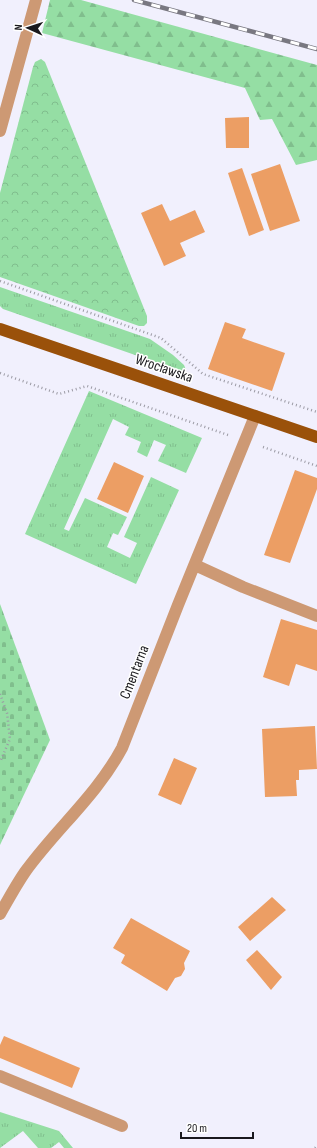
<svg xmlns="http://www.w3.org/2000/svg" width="317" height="1148" viewBox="0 0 317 1148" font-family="'Sofia Sans Condensed',sans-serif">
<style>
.grass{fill:url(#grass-tufts)}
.forest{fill:url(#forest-firs)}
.cemetery{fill:url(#cemetery-stones)}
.park{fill:url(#park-crowns)}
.building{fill:#ec9e64}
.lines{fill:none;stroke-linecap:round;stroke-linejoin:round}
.path{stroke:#9b9aa4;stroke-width:2.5;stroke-dasharray:1 3;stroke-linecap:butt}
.minor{stroke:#cd9974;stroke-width:12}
.major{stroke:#9a510a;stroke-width:12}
.rail-casing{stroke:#797881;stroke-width:4.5}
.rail{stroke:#fff;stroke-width:3;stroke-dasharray:9;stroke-linecap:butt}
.labels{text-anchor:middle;stroke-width:3;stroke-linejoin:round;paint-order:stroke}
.street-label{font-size:15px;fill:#19181d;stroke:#fff}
</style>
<defs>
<pattern id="grass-tufts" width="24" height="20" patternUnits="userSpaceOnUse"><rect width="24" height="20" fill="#95dea4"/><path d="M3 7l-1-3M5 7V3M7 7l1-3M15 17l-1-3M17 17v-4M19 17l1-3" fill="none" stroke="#80be8d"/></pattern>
<pattern id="forest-firs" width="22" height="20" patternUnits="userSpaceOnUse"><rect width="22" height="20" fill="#95dea4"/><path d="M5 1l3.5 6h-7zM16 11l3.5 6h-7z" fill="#80be8d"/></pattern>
<pattern id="cemetery-stones" width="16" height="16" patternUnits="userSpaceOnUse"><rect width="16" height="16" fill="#95dea4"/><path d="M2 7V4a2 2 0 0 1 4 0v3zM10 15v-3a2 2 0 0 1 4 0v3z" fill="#80be8d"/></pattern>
<pattern id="park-crowns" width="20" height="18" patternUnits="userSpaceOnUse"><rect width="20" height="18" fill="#95dea4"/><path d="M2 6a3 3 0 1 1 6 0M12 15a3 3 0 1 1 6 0" fill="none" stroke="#80be8d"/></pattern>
</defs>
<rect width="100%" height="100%" fill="#f1f0fd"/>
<path class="grass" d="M 0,287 L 150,339 L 173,355 L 184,365 L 186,370 L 181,371 L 3,309 L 0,306 Z
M 89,391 L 202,438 L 186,473 L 158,461 L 166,445 L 154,440 L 147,457 L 137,452 L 141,442 L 125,435 L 129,427 L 113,419 L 64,529 L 69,531 L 85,498 L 127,517 L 118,535 L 113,533 L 107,547 L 130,558 L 137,543 L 124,537 L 151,477 L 179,490 L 136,584 L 25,534 Z
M 0,1112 L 59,1131 L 73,1148 L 64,1148 L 59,1142 L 51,1148 L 38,1148 L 23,1131 L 0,1148 Z"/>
<path class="forest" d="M 50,0 L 81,0 L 317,65 L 317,160 L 296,165 L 272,119 L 260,120 L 245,88 L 42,33 Z"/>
<path class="cemetery" d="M 0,604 L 50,740 L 0,845 Z"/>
<path class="park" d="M 41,59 L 45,62 L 147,316 L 147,323 L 144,326 L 139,326 L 0,277 L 0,193 L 33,67 L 35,62 Z"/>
<path class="building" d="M 249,117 L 249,148 L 226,148 L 225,118 Z
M 280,164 L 300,221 L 270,231 L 251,174 Z
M 242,168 L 264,230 L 249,236 L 228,173 Z
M 162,204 L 170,221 L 195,210 L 205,232 L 180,243 L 186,256 L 164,266 L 141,213 Z
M 225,322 L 246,329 L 242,338 L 285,353 L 272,391 L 208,369 Z
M 114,462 L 144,476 L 128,513 L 97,499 Z
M 295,470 L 317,478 L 317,489 L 290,563 L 264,555 Z
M 281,619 L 317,630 L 317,671 L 296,664 L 289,686 L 263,677 Z
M 315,726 L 317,769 L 299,770 L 299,780 L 296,780 L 297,796 L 265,797 L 262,729 Z
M 174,758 L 197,768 L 181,805 L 158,795 Z
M 272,897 L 286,910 L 250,941 L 238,927 Z
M 131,918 L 190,951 L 184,963 L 185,969 L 181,976 L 175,978 L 167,991 L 121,963 L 125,955 L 113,948 Z
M 257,950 L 282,977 L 271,990 L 246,960 Z
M 4,1036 L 80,1068 L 72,1088 L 0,1058 L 0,1045 Z"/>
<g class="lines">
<path class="path" d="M 0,281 L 161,338 L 203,374 L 317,412
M 0,373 L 59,394 L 87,386 L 228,435
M 263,447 L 317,466
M 0,694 L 7,713 L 10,739 L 0,762
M 315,1148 L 317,1146"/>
<path class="minor" d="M 0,131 L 36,0
M 195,565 L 243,587 L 317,616
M 0,914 C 8,900 16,885 25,872 C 56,829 97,795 122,748 L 178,605 L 255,416
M 0,1076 L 122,1126"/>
<path class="major" d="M 0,329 L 317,437"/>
<defs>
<path id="rail" d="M 134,0 L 317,49"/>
</defs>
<use href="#rail" class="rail-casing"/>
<use href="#rail" class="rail"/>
</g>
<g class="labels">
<g class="street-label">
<text transform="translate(164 368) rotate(19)" y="5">Wrocławska</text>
<text transform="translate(134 672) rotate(-69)" y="5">Cmentarna</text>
</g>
</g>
<g transform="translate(28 28) rotate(273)" stroke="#ffffff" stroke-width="3" paint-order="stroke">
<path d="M0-3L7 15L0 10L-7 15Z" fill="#19181d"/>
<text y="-6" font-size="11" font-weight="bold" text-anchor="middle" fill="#19181d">N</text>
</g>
<path d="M181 1132v6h72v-6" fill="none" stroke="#19181d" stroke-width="2"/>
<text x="187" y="1132" font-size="12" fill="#19181d" stroke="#ffffff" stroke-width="3" paint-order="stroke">20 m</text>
</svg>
